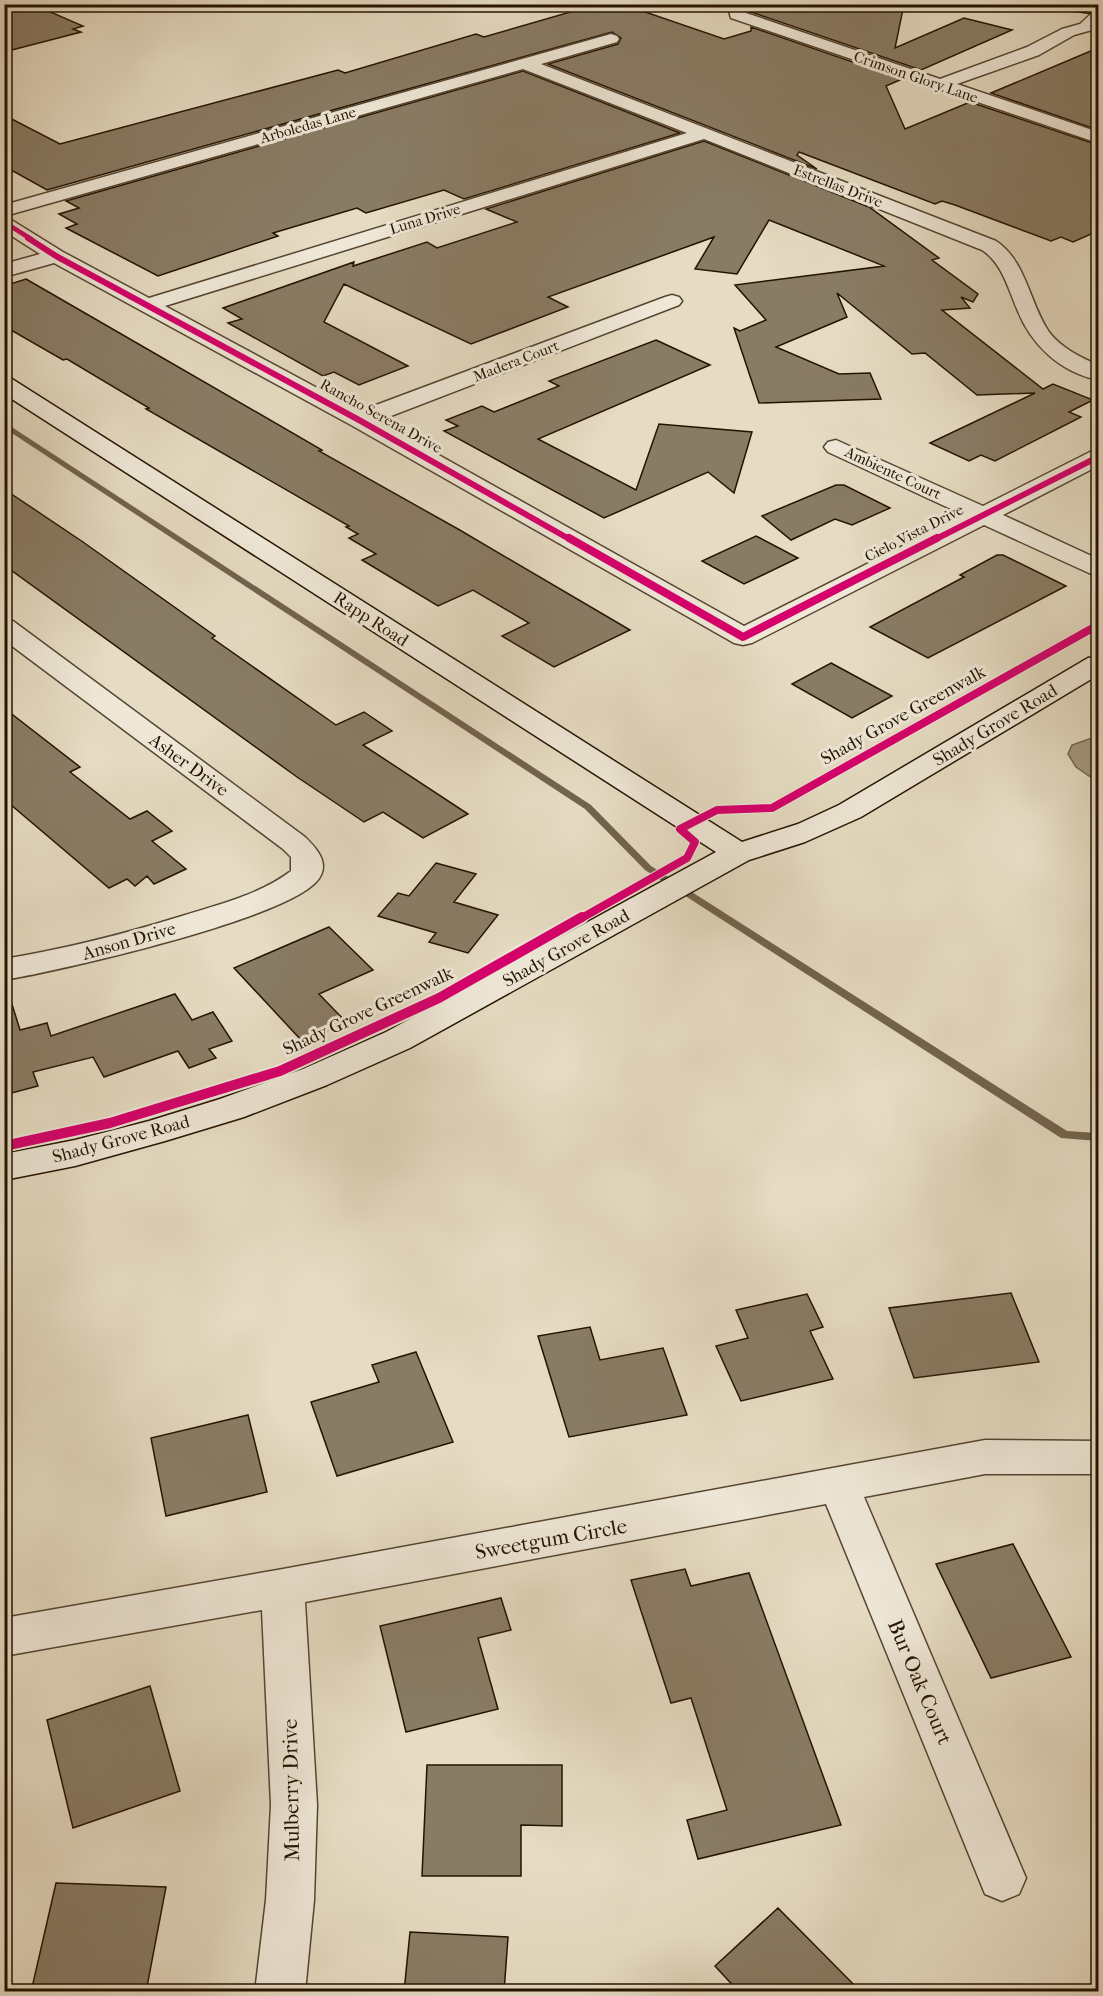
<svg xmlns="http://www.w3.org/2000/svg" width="1103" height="1996" viewBox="0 0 1103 1996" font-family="'IM FELL French Canon',serif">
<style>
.water{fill:#a49881;stroke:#71634d;stroke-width:1.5}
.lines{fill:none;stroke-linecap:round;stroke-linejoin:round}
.stream{fill:#71634d;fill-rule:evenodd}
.building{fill:#897c65;stroke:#251300;stroke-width:1.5}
.street-casing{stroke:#554531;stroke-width:3}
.secondary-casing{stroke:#251300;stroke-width:3}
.street{fill:#efe8d8;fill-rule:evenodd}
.secondary{fill:#efe8d8;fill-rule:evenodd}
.cycleway-far3-casing{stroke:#efe8d8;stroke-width:7}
.cycleway-far2-casing{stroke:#efe8d8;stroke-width:8}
.cycleway-far1-casing{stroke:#efe8d8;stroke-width:10}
.cycleway-casing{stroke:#efe8d8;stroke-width:14}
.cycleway-far3{stroke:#d6006c;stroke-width:4.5}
.cycleway-far2{stroke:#d6006c;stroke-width:6}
.cycleway-far1{stroke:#d6006c;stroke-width:8}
.cycleway{stroke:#d6006c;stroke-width:10}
.labels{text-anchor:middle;stroke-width:6;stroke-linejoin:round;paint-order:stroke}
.far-street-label{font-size:15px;fill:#251300;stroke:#efe8d8}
.street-label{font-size:18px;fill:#251300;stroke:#efe8d8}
.near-street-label{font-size:21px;fill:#251300;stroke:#efe8d8}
</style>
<rect width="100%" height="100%" fill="#e6dcc3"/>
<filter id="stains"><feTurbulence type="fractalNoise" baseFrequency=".00333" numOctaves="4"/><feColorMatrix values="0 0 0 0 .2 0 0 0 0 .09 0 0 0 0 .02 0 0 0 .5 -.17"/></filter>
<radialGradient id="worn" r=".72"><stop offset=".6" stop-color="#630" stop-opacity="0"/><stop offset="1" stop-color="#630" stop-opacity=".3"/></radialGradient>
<path class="water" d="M 1089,739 L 1098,739 L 1098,782 L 1076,767 L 1068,754 L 1072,745 Z"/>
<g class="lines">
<path class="stream" d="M 4,422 L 591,805 L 651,866 L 1067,1131 L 1098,1133 L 1098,1141 L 1061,1138 L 645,870 L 585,809 L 4,428 Z"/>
</g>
<path class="building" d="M 4,4 L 32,4 L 83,26 L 73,29 L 81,32 L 4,52 Z
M 598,4 L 622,4 L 724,39 L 751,31 L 751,27 L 902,79 L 886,86 L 905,129 L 970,102 L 1098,145 L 1098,231 L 1073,242 L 1061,237 L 1051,241 L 955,205 L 942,201 L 935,204 L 799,152 L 797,155 L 817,169 L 548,64 L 618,44 L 621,38 L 612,32 L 47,190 L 4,166 L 4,115 L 60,144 L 338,70 L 345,73 L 476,34 L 484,37 Z
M 763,4 L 904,4 L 895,48 L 964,18 L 1012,30 L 921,70 L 751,12 Z
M 1098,48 L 1098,130 L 991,93 Z
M 523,71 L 680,133 L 464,199 L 444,190 L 366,213 L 357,208 L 273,233 L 278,236 L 158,276 L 66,228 L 77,224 L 59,214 L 79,208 L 66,201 Z
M 704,141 L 869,207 L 939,258 L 932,260 L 978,294 L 973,302 L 961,297 L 970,308 L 942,310 L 1043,389 L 1053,384 L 1093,400 L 1069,412 L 1081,417 L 995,461 L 981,455 L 969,461 L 930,443 L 1035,393 L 977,395 L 925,353 L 912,354 L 837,293 L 847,317 L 776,347 L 839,374 L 870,373 L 881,399 L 759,403 L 734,328 L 740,331 L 766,320 L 735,285 L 884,266 L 769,220 L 737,274 L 695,269 L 714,237 L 548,297 L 568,307 L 471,344 L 344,284 L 324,322 L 408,366 L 359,385 L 334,372 L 323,376 L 228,323 L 242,319 L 223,308 L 354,262 L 353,266 L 427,242 L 437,248 L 517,222 L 486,209 Z
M 26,279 L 322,450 L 319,451 L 458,529 L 630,630 L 554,667 L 502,636 L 529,623 L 473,590 L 438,606 L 362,560 L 376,554 L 349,538 L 358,534 L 346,527 L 349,526 L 146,409 L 149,408 L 67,359 L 63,360 L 4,326 L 4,286 Z
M 656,340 L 710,365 L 538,439 L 636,490 L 659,424 L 752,432 L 734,493 L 708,472 L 604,518 L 444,431 L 458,426 L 446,420 L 482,406 L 494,412 L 559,386 L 549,381 Z
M 836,485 L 844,485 L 890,508 L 852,525 L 835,519 L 791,540 L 762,516 Z
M 4,489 L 83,542 L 215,636 L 212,638 L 336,725 L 364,712 L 392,731 L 363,745 L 468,814 L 423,838 L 383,812 L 364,822 L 297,777 L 4,565 Z
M 756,536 L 798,558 L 744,584 L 702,561 Z
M 997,555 L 1003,555 L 1066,586 L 928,658 L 870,627 L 964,577 L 960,575 Z
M 831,663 L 892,696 L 852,718 L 792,684 Z
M 4,708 L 80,767 L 70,772 L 130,819 L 147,811 L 172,831 L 152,841 L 186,869 L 154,884 L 147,876 L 135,886 L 127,879 L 109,888 L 4,799 Z
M 436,863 L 476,874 L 454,902 L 498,915 L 468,953 L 429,942 L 436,933 L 378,916 L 398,893 L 409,896 Z
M 329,927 L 373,970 L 319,994 L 346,1022 L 303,1042 L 234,968 Z
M 175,994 L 192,1020 L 213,1012 L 232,1041 L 209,1049 L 216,1058 L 189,1068 L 178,1051 L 104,1077 L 93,1057 L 33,1072 L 38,1086 L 4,1095 L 4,1002 L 11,1001 L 20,1030 L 47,1023 L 51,1036 Z
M 1011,1293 L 1039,1362 L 914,1378 L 889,1308 Z
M 807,1294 L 823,1327 L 810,1331 L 833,1379 L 741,1401 L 716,1346 L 748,1338 L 736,1310 Z
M 590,1327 L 600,1360 L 663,1348 L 687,1415 L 569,1437 L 538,1336 Z
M 416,1352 L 453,1442 L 337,1476 L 311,1402 L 379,1382 L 372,1365 Z
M 248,1415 L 267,1492 L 166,1516 L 151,1438 Z
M 1013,1544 L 1071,1657 L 991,1678 L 936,1564 Z
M 685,1569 L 691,1586 L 749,1573 L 841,1825 L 698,1859 L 687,1820 L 727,1810 L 691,1698 L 671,1703 L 631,1580 Z
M 501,1598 L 511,1630 L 478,1638 L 498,1709 L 406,1732 L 380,1626 Z
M 150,1686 L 180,1791 L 73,1828 L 47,1720 Z
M 427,1765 L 562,1765 L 562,1826 L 521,1825 L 521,1876 L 422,1876 Z
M 56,1883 L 166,1887 L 146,1992 L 31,1992 Z
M 778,1908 L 861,1992 L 739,1992 L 715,1966 Z
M 410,1932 L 508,1937 L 504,1992 L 404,1992 Z"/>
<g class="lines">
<defs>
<path id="street" d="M 738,4 L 761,4 L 746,13 L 940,79 L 1027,47 L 1062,29 L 1080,24 L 1092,13 L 1098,11 L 1098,24 L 1092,30 L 1074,35 L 1039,55 L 957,84 L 1098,132 L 1098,143 L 731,18 L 729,11 Z
M 611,34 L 617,36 L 619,39 L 617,42 L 541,64 L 996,241 C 1027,262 1029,303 1049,332 C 1061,348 1080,357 1098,365 L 1098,380 C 1060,372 1031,345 1017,309 C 1008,288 1002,263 982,250 L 704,139 L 165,306 L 360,411 L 665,297 L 672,295 L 679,297 L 682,301 L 679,305 L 378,421 L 744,626 L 964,515 L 828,452 L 824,447 L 828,442 L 836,440 L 983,506 L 1090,452 L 1098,450 L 1098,466 L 1003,515 L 1098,559 L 1098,576 L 1089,573 L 984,525 L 752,643 L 743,645 L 734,643 L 351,425 L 54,263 L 4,277 L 4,264 L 40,254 L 4,231 L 4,205 ZM 523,69 L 687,133 L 149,298 L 63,252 L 5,216 Z
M 4,619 L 13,621 L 305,837 C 315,847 328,860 321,875 C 305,916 54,972 4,980 L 4,959 C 65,949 124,934 182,916 C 220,904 259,895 291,871 L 291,857 L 283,849 L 4,640 Z
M 985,1440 L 1098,1441 L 1098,1474 L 985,1474 L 864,1497 L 1026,1878 L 1019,1894 L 1002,1901 L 985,1894 L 826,1504 L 305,1602 L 317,1805 L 314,1900 L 305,1992 L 255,1992 L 266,1900 L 271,1805 L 262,1610 L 4,1656 L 4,1618 L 283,1569 Z"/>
<path id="secondary" d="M 1055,4 L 1098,4 L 1098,14 L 1063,9 Z
M 4,377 L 12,379 L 742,842 L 798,824 L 839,805 L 1088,658 L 1098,656 L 1098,675 L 861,817 L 805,842 L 749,860 L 410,1048 L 327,1085 L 244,1117 L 165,1141 L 75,1166 L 4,1180 L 4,1154 L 75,1140 L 149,1121 L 220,1099 L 303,1069 L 386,1032 L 716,852 L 4,394 Z"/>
</defs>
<use href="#street" class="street-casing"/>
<use href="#secondary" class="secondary-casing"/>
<use href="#street" class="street"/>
<use href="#secondary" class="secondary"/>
<defs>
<path id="cycleway-far3" d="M 4,222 L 31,239"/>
<path id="cycleway-far2" d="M 28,238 L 56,256 L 359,420 L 571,540
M 934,540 L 1098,457"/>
<path id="cycleway-far1" d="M 569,538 L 743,637 L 937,538
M 580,919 L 687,858 L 695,842 L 680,829 L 717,810 L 772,808 L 1098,625"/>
<path id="cycleway" d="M 4,1146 L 110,1123 L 280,1071 L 439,998 L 582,917"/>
</defs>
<use href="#cycleway-far3" class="cycleway-far3-casing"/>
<use href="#cycleway-far2" class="cycleway-far2-casing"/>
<use href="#cycleway-far1" class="cycleway-far1-casing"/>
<use href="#cycleway" class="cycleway-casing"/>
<use href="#cycleway-far3" class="cycleway-far3"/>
<use href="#cycleway-far2" class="cycleway-far2"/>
<use href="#cycleway-far1" class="cycleway-far1"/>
<use href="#cycleway" class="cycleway"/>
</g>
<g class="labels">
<g class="far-street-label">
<text transform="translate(916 77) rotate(19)" y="5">Crimson Glory Lane</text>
<text transform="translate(308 125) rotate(-16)" y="5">Arboledas Lane</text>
<text transform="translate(838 186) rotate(21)" y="5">Estrellas Drive</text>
<text transform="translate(425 219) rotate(-17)" y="5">Luna Drive</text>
<text transform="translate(516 361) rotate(-21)" y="5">Madera Court</text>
<text transform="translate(381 416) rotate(29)" y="5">Rancho Serena Drive</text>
<text transform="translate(893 473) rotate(25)" y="5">Ambiente Court</text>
<text transform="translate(914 533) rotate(-27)" y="5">Cielo Vista Drive</text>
</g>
<g class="street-label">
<text transform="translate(371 619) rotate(33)" y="6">Rapp Road</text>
<text transform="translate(903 715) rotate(-29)" y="6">Shady Grove Greenwalk</text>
<text transform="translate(995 725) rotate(-31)" y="6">Shady Grove Road</text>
<text transform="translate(189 765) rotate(36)" y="6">Asher Drive</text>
<text transform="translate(129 941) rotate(-16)" y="6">Anson Drive</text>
<text transform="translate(566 948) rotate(-29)" y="6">Shady Grove Road</text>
<text transform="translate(368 1011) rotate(-25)" y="6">Shady Grove Greenwalk</text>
<text transform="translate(121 1139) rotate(-15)" y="6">Shady Grove Road</text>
</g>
<g class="near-street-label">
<text transform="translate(551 1539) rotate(-10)" y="7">Sweetgum Circle</text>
<text transform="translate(920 1682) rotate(67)" y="7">Bur Oak Court</text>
<text transform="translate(291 1790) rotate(-91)" y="7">Mulberry Drive</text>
</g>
</g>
<rect width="1103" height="1996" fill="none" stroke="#e6dcc3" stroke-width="24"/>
<rect x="6" y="6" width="1091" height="1984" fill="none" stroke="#251300" stroke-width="3"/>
<rect x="12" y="12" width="1079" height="1972" fill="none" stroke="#251300" stroke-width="1.5"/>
<rect width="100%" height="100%" filter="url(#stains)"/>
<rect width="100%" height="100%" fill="url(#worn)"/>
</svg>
